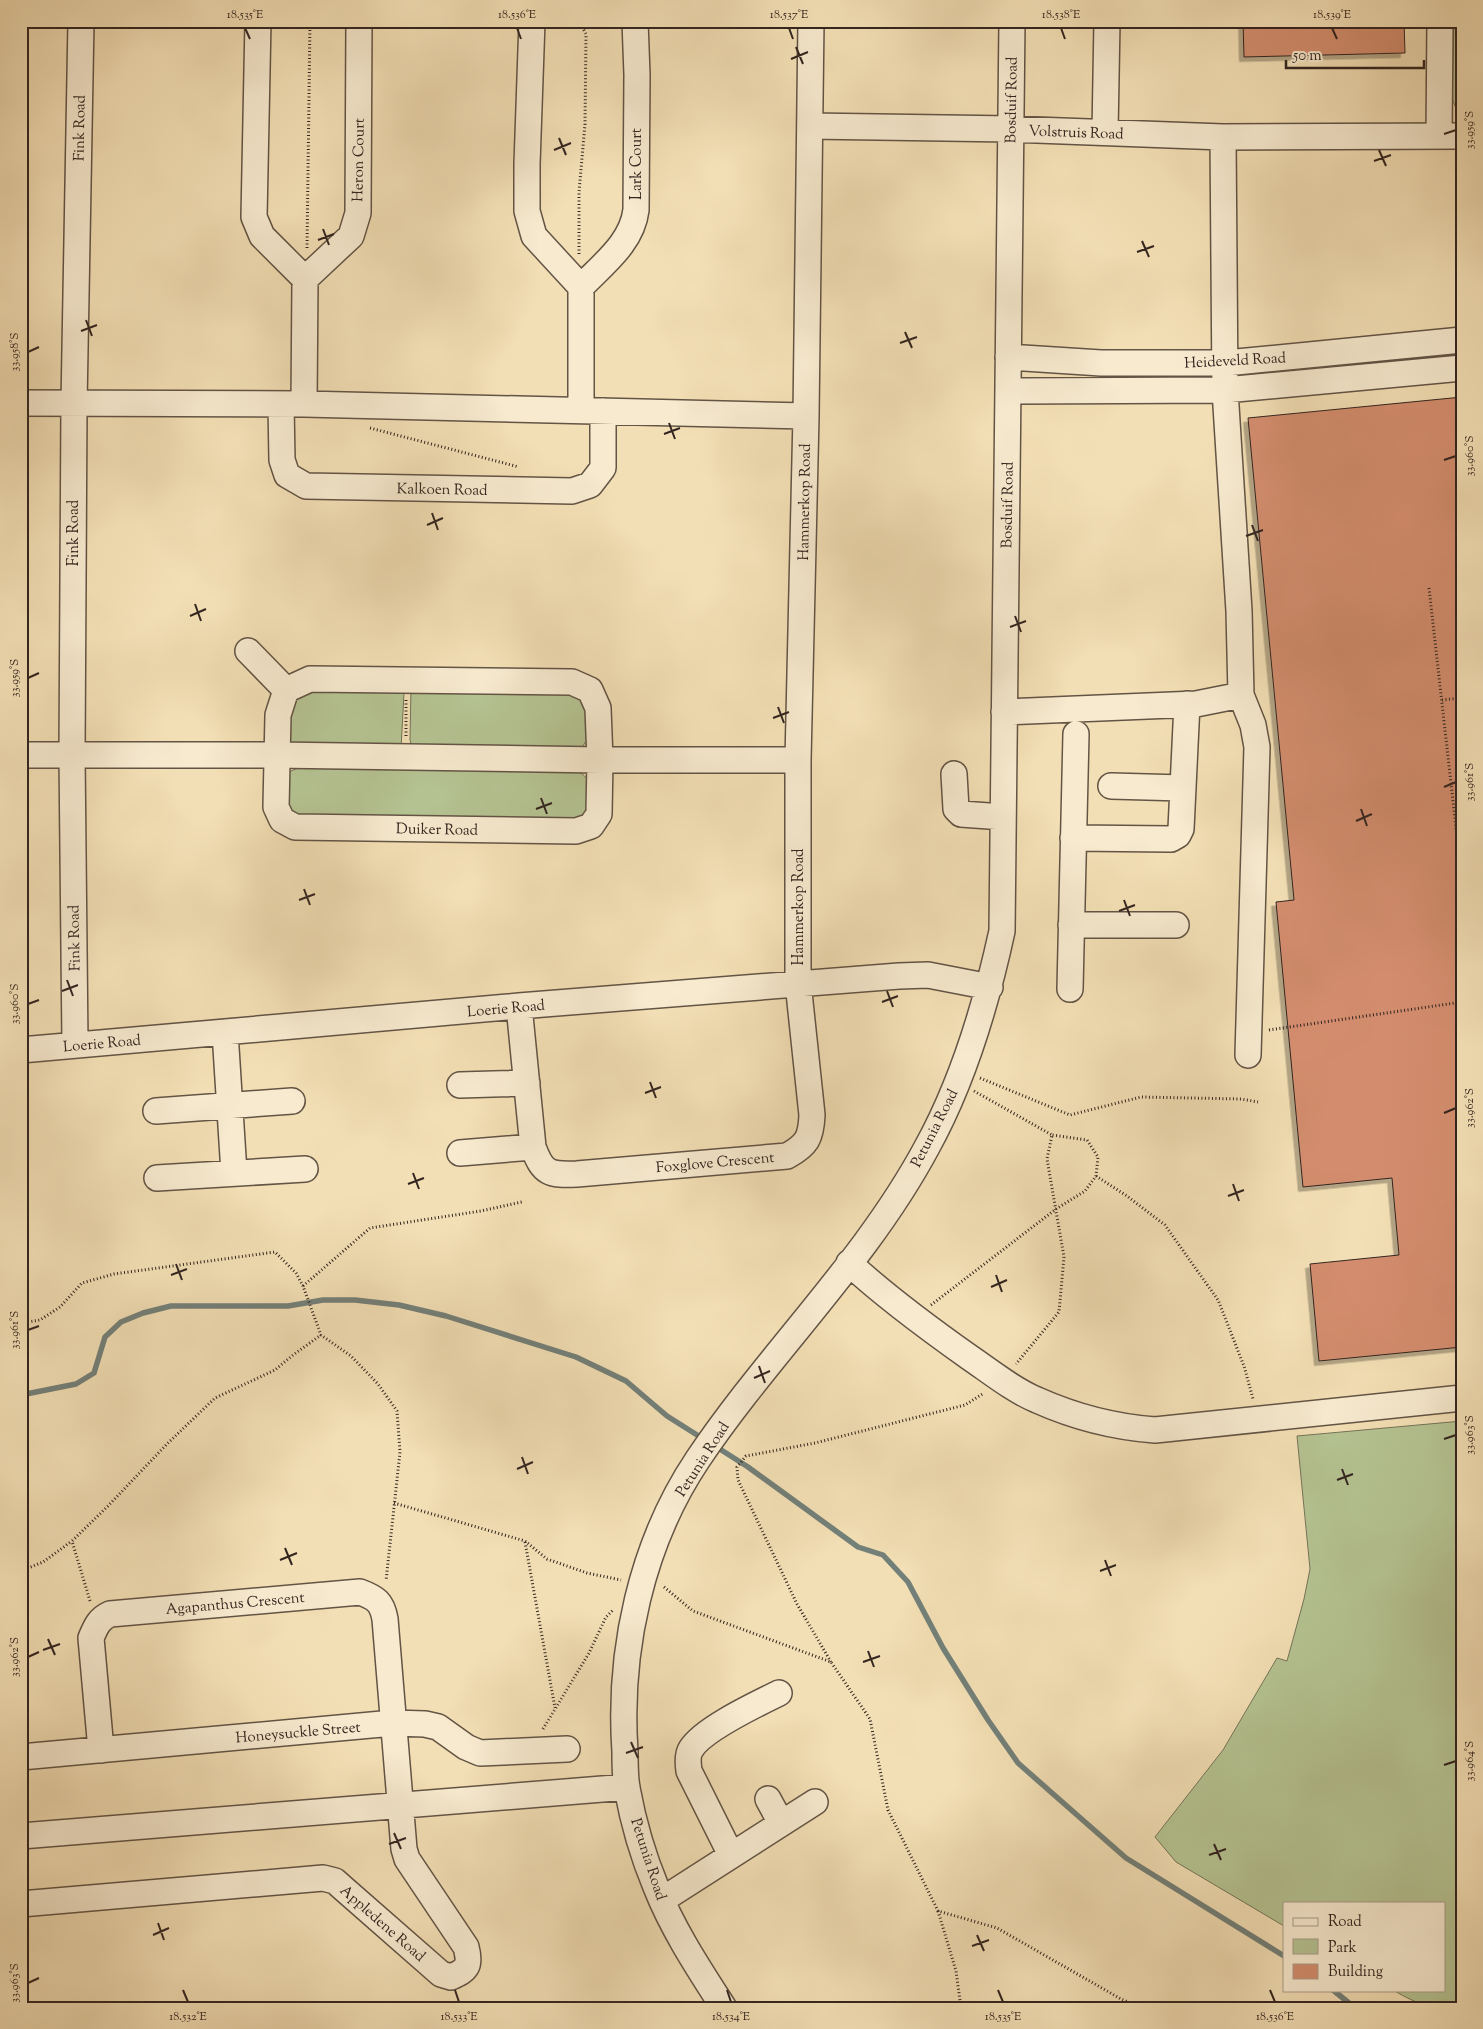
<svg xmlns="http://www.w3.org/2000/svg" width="1483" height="2029" viewBox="0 0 1483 2029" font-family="'Sorts Mill Goudy',serif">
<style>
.green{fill:#b5c392;stroke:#747459}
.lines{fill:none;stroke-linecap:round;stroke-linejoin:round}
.stream{stroke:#738079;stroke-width:5.5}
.building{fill:#d38d6e;stroke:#332520;filter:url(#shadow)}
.minor-casing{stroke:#635445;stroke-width:28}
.path{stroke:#332520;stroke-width:3;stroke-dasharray:1 2.5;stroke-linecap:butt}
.minor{stroke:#f7eacf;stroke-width:25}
.ticks{fill:none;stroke:#332520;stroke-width:2}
.labels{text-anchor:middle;stroke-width:4;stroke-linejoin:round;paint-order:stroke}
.street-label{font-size:15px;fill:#332520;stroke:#f7eacf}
.neatline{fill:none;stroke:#332520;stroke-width:2}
.ticks-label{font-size:12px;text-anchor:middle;fill:#332520}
</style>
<defs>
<filter id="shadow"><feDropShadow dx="-4.5" dy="4.5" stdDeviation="0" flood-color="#0004"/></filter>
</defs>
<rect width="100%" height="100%" fill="#f3dfb5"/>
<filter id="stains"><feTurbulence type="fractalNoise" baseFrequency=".004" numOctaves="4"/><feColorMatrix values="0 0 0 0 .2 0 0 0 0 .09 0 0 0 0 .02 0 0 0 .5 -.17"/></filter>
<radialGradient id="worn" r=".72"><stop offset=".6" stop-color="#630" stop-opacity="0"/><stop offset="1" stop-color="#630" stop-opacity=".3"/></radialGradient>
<path class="green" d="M 1454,21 L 1462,21 L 1462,115 L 1455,106 L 1452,98 Z
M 402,686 L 404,693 L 401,749 L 299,746 L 287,742 L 294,691 Z
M 411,687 L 572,689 L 586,699 L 590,735 L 581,749 L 412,748 L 410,740 Z
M 298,768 L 579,772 C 597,781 588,804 585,820 L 288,816 L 289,772 Z
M 1462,1421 L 1462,2008 C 1431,2008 1420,2006 1393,1990 L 1444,1990 L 1444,1903 L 1284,1903 L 1284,1926 L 1176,1862 L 1155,1837 L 1223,1750 L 1277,1658 L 1287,1661 L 1304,1599 L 1310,1569 L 1297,1436 Z"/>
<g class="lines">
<path class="stream" d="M 21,1395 L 76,1384 L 94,1373 L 105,1337 L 121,1322 L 143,1313 L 171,1306 L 288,1306 L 323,1300 L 355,1300 L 399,1305 L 446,1316 L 576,1357 L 626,1381 L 667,1416 L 705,1440
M 715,1446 L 748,1467 L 858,1547 L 883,1555 L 908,1582 L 943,1648 L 988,1720 L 1018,1763 L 1052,1793 L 1126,1858 L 1284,1956
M 1333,1990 L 1349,2003 L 1359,2008"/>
</g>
<path class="building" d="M 1243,21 L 1404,21 L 1405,53 L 1244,57 Z
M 1462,397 L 1462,1347 L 1319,1361 L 1310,1264 L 1399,1255 L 1392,1178 L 1303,1187 L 1276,902 L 1294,900 L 1248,418 Z"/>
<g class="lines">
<defs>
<path id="minor" d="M 258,21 L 254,217 L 262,236 L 305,279 L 304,404
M 532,21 L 527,164 L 527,211 L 534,236 L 581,287 L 581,410
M 810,126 L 1011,129 L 1223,137 L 1462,136
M 1105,132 L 1107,21
M 1439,136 L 1440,21
M 1223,137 L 1225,390 L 1239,611 L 1241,695 L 1253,725 L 1257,747 L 1248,1055
M 305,279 L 351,236 L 358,213 L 359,21
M 581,287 C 603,264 632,243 636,210 L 637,75 L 635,21
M 1008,357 L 1101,363 L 1226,363 L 1462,340
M 1008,391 L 1225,390 L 1462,368
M 21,403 L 304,404 L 806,416
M 281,405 L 282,460 L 287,475 L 306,486 L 572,491 L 590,485 L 603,468 L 603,411
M 248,651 L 286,690
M 310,679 L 572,682 L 590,690 L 598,708 L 600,760 L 599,814 L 591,826 L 576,831 L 295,827 L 282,820 L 276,807 L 278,715 L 286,690 Z
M 1004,712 L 1196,704 L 1241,695
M 21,755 L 276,755 L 600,760 L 798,760
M 954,774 L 956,809 L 961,814 L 1003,817
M 1111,786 L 1183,788
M 1073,838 L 1171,839 L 1178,835 L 1181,829 L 1187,704
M 1071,925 L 1176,925
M 1070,989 L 1076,734
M 519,1006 L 533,1147 C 543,1174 549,1175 577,1174 L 787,1156 C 807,1145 811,1138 812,1115 L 798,983 L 798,760 L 806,416 L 811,21
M 225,1032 L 234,1173
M 75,1045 L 72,755 L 74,404 L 81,21
M 21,1050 L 519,1006 L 899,976 L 928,975 L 990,987
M 460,1085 L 527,1083
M 156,1111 L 292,1101
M 460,1153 L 533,1147
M 157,1178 L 305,1169
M 849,1263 C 887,1298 928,1328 969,1357 C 991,1372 1013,1390 1037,1400 C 1075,1417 1114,1427 1155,1430 L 1462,1398
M 21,1757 L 393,1723 L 425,1724 L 438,1727 L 466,1747 L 480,1753 L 567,1749
M 768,1799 L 781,1823
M 21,1836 L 627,1787
M 731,1855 L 689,1771 C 688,1764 687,1755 691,1749 C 703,1729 757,1704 779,1693
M 662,1900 L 815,1802
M 21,1904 L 323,1878 L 335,1881 L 344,1889 L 441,1974 L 451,1977 C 467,1970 471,1966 466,1947 L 407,1859 L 404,1849 L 385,1619 C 382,1602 376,1598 360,1592 L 110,1614 C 99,1619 96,1626 91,1638 L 101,1750
M 724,2008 C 699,1969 673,1930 656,1887 C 643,1856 633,1821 627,1788 C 625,1777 625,1764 625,1752 C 618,1651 641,1544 698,1459 C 770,1352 866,1261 927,1147 C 964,1080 986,1005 1002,931 L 1012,21"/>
</defs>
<use href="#minor" class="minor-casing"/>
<path class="path" d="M 307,248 L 310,21
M 579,254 L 579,192 L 585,124 L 586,34 L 579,21
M 370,428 L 519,467
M 1429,588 L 1462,881
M 1442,700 L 1462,698
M 406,736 L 406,700
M 1269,1030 L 1462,1002
M 980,1078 L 1070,1115 L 1141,1097 L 1241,1099 L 1258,1102
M 974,1091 L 1052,1135 L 1047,1159 L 1064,1257 L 1059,1312 L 1016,1364
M 1096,1176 L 1127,1196 L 1165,1225 L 1196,1269 L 1218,1300 L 1244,1366 L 1253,1399
M 303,1286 L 370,1228 L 481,1211 L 522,1202
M 931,1305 L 1056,1209 L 1085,1191 L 1096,1176 L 1098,1157 L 1087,1140 L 1052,1135
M 21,1323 L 40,1320 L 60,1307 L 82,1283 L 114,1274 L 275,1252 L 296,1273 L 303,1286 L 321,1335 L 351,1356 L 378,1384 L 397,1411 L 400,1452 L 386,1581
M 394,1503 L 525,1541 L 547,1559 L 587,1573 L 621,1580
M 525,1542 L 555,1708
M 21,1571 L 43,1562 L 72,1541
M 664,1587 L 693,1611 L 831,1662 L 870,1719 L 888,1810 L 938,1911 L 997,1928 L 1121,1999 L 1142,2008
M 90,1601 L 72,1541 L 108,1506 L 167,1444 L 215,1398 L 275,1370 L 293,1355 L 321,1335
M 831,1662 L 797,1604 L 738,1480 L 737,1467 L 746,1456 L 815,1443 L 965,1405 L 984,1393
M 543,1729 L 589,1653 L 606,1617 L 613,1610
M 938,1911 L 956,1971 L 961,2008"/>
<use href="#minor" class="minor"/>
</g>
<path class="ticks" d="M 245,28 L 250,39M 517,28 L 521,39M 789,28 L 793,39M 1061,28 L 1065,39M 1332,28 L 1337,39M 796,47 L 803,64M 791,59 L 808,52M 1444,134 L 1456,130M 559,138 L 566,155M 554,150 L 571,143M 1379,150 L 1386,166M 1374,161 L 1391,155M 323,229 L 329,245M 318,240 L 334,234M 1142,241 L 1149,257M 1137,252 L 1154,246M 86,320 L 92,336M 81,331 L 97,325M 905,332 L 912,348M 900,343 L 917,337M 28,352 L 39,347M 669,423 L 675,439M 664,434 L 680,428M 1444,460 L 1456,456M 432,513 L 438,530M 427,525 L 443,518M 1252,525 L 1258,541M 1246,536 L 1263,530M 195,604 L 201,621M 190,616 L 206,609M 1015,616 L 1021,632M 1010,627 L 1026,621M 28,678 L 39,673M 778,707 L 784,723M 773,718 L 789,712M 1444,787 L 1456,782M 541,798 L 547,814M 536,809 L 552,803M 1361,809 L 1367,826M 1356,821 L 1372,814M 304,889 L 310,905M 299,900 L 315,894M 1124,900 L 1130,916M 1119,911 L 1135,905M 67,980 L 73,996M 62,991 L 78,985M 887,991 L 893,1007M 882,1002 L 898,996M 28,1004 L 39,1000M 650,1082 L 656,1098M 645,1093 L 661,1087M 1444,1113 L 1456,1108M 413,1173 L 419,1189M 408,1184 L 424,1178M 1233,1184 L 1239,1201M 1228,1196 L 1244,1190M 176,1264 L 182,1280M 171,1275 L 187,1269M 996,1275 L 1002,1292M 991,1287 L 1007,1280M 28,1330 L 39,1326M 759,1366 L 765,1383M 754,1378 L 770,1371M 1444,1439 L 1456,1435M 522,1457 L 528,1474M 517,1469 L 533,1462M 1342,1469 L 1348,1485M 1337,1480 L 1353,1474M 285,1548 L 292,1565M 280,1560 L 297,1553M 1105,1560 L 1111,1576M 1100,1571 L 1116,1565M 48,1639 L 55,1655M 43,1650 L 60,1644M 868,1651 L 874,1667M 28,1657 L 39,1652M 863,1662 L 880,1656M 631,1742 L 638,1758M 626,1753 L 643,1747M 1444,1765 L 1456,1761M 394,1833 L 401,1849M 389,1844 L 406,1838M 1214,1844 L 1221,1860M 1209,1855 L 1226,1849M 158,1923 L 164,1940M 153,1935 L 169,1928M 977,1935 L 984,1951M 972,1946 L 989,1940M 28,1983 L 39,1978M 183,1990 L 188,2002M 455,1990 L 459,2002M 727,1990 L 731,2002M 998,1990 L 1003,2002M 1270,1990 L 1275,2002"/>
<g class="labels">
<g class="street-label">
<text transform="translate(1011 100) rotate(-89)" y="5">Bosduif Road</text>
<text transform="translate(79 128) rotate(-89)" y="5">Fink Road</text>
<text transform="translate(1076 132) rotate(2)" y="5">Volstruis Road</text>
<text transform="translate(358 160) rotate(-89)" y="5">Heron Court</text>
<text transform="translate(636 164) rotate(-90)" y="5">Lark Court</text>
<text transform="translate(1235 360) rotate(-3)" y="5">Heideveld Road</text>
<text transform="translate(442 489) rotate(1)" y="5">Kalkoen Road</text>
<text transform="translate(804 502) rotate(-89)" y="5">Hammerkop Road</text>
<text transform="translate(1007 505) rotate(-89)" y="5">Bosduif Road</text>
<text transform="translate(73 533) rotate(-90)" y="5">Fink Road</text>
<text transform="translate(437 829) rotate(1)" y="5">Duiker Road</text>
<text transform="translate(798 907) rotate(-90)" y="5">Hammerkop Road</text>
<text transform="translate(74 938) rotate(-91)" y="5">Fink Road</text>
<text transform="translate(506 1008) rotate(-5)" y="5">Loerie Road</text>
<text transform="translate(102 1043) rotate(-5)" y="5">Loerie Road</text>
<text transform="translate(934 1128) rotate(-63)" y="5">Petunia Road</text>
<text transform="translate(715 1162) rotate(-5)" y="5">Foxglove Crescent</text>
<text transform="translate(702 1459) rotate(-57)" y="5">Petunia Road</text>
<text transform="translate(235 1603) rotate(-5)" y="5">Agapanthus Crescent</text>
<text transform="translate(298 1732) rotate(-5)" y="5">Honeysuckle Street</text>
<text transform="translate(649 1859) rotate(72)" y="5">Petunia Road</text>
<text transform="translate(383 1923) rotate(41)" y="5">Appledene Road</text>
</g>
</g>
<rect width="1483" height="2029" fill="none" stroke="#f3dfb5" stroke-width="55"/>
<rect x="1283" y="1902" width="162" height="90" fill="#f7eacf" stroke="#a99b89"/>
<rect x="1293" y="1918" width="25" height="8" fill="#f7eacf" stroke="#a99b89"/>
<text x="1328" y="1926" font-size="15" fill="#332520">Road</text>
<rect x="1293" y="1939" width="25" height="15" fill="#b5c392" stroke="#a99b89"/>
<text x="1328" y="1952" font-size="15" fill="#332520">Park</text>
<rect x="1293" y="1964" width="25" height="15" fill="#d38d6e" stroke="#a99b89"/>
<text x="1328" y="1976" font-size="15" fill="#332520">Building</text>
<path d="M1286 60v8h138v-8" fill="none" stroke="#332520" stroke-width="2.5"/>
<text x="1293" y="60" font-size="15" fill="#332520" stroke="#f7eacf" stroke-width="4" paint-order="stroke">50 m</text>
<rect x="28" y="28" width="1428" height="1974" class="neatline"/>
<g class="ticks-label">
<text x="245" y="18">18.535°E</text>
<text x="517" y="18">18.536°E</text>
<text x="789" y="18">18.537°E</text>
<text x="1061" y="18">18.538°E</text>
<text x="1332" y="18">18.539°E</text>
<text transform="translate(1469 130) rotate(-90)" y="4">33.959°S</text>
<text transform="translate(14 352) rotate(-90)" y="4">33.958°S</text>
<text transform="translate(1469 456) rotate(-90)" y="4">33.960°S</text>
<text transform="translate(14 678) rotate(-90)" y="4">33.959°S</text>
<text transform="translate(1469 782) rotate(-90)" y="4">33.961°S</text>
<text transform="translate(14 1004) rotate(-90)" y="4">33.960°S</text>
<text transform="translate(1469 1108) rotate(-90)" y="4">33.962°S</text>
<text transform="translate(14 1330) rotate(-90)" y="4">33.961°S</text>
<text transform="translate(1469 1435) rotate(-90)" y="4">33.963°S</text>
<text transform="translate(14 1657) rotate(-90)" y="4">33.962°S</text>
<text transform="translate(1469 1761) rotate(-90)" y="4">33.964°S</text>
<text transform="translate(14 1983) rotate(-90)" y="4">33.963°S</text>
<text x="188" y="2020">18.532°E</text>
<text x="459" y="2020">18.533°E</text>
<text x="731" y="2020">18.534°E</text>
<text x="1003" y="2020">18.535°E</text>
<text x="1275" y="2020">18.536°E</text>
</g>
<rect width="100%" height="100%" filter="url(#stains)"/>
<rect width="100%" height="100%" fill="url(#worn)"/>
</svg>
